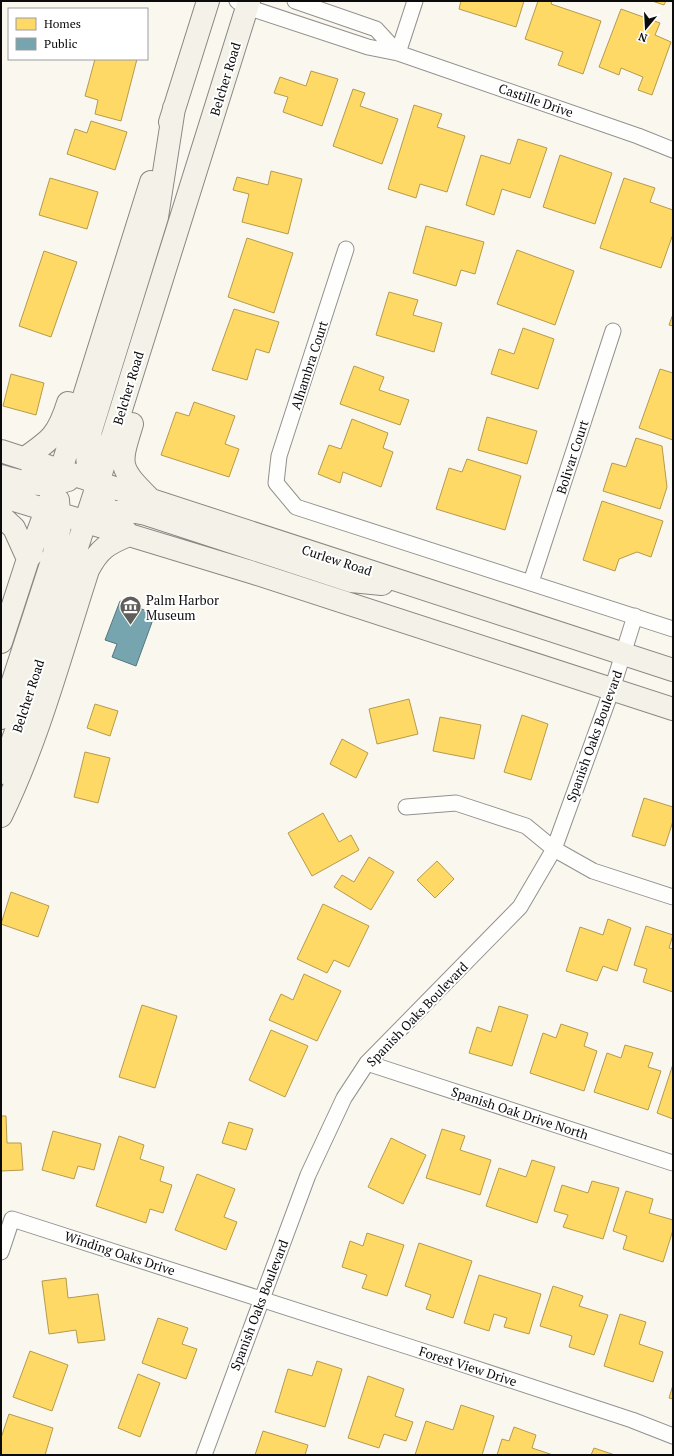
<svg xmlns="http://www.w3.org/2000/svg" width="674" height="1456" viewBox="0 0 674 1456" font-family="'PT Serif',serif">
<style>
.homes{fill:#ffd966;stroke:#b69b4b}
.public{fill:#76a5af;stroke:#56777e}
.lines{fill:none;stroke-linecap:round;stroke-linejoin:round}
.minor-casing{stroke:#93918e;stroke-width:17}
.secondary-casing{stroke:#898884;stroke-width:24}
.minor{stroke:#fefefd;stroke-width:15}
.secondary{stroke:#f4f2e8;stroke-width:22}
.labels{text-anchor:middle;stroke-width:4;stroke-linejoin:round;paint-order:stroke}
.street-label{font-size:13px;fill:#0b0b0b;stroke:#fff}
.poi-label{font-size:13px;fill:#0b0b0b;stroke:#fff;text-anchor:start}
</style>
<rect width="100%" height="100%" fill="#faf7ef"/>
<path class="homes" d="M 461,1 L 524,1 L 516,27 L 459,9 Z
M 538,1 L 552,1 L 551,4 L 601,21 L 583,74 L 558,65 L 563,52 L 525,39 Z
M 652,1 L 666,1 L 664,5 Z
M 621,9 L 660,23 L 655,35 L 671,42 L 652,95 L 638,90 L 643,77 L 621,68 L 619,75 L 599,67 Z
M 95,59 L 137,59 L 121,121 L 95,114 L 98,100 L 85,96 Z
M 311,71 L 338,79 L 322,126 L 283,112 L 288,97 L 274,93 L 280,77 L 306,86 Z
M 353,89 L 365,93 L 360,106 L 398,119 L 382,164 L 333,146 Z
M 414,105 L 442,114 L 437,127 L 465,136 L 447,192 L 420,184 L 416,198 L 388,189 Z
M 91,121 L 127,132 L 115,170 L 67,154 L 75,129 L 87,133 Z
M 518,139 L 547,148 L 530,198 L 502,189 L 494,215 L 466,205 L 481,155 L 510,164 Z
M 560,155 L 612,173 L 595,224 L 543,207 Z
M 271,171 L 302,179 L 288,234 L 242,222 L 249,194 L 233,190 L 237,177 L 268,185 Z
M 50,178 L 98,192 L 87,229 L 39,215 Z
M 624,178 L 655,188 L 650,202 L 673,210 L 673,234 L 661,268 L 600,248 Z
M 426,226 L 484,242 L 475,274 L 461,270 L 456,286 L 413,273 Z
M 247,238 L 293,253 L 274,313 L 228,297 Z
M 517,250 L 574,271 L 555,325 L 497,304 Z
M 44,251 L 77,262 L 51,337 L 19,326 Z
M 389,292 L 418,300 L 413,315 L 442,323 L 434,352 L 376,335 Z
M 234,309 L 279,322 L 269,353 L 256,349 L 247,380 L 212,370 Z
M 673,314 L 673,326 L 669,325 Z
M 523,328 L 554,339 L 538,389 L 491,374 L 499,349 L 514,354 Z
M 354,366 L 384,377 L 379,390 L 409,400 L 400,425 L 340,404 Z
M 660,369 L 673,373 L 673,440 L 639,428 Z
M 11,374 L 44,383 L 36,415 L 3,406 Z
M 194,402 L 235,416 L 225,444 L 239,449 L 229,477 L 161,455 L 176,412 L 189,416 Z
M 487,417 L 537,431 L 527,464 L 478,450 Z
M 352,419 L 388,433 L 383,448 L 393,452 L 381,487 L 343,472 L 340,483 L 318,474 L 329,445 L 341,449 Z
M 636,438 L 662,446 L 667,487 L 660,509 L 603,491 L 612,463 L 626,467 Z
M 467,459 L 521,476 L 505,530 L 436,509 L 449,468 L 462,472 Z
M 602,501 L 663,521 L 651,557 L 637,552 L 619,559 L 615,571 L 583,560 Z
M 409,699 L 418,734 L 377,744 L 369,709 Z
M 95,704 L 118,711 L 110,736 L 87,728 Z
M 522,715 L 548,724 L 531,780 L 504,772 Z
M 440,717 L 481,725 L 474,759 L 433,751 Z
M 342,739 L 368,753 L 356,778 L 330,764 Z
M 85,752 L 110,758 L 98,803 L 74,797 Z
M 644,798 L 673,807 L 673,821 L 665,846 L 632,836 Z
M 323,813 L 339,842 L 351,835 L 359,850 L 312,876 L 288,833 Z
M 369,857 L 394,872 L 371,910 L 334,887 L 342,875 L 354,882 Z
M 437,861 L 454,879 L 435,898 L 417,880 Z
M 11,892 L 49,906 L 38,937 L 1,924 Z
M 323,904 L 369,926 L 349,967 L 334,960 L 327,973 L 297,959 Z
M 608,919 L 631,928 L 617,971 L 603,966 L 597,981 L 566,971 L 580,927 L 603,935 Z
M 646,926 L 673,935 L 669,948 L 673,949 L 673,992 L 643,982 L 647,969 L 634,965 Z
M 304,974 L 341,991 L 317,1041 L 269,1020 L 281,994 L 293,1000 Z
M 142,1005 L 177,1016 L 155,1088 L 119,1077 Z
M 499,1006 L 528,1015 L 512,1066 L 469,1053 L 477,1027 L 491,1032 Z
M 561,1024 L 588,1033 L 584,1046 L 597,1051 L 584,1091 L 530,1073 L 543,1033 L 556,1038 Z
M 271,1030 L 308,1046 L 285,1097 L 249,1080 Z
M 625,1045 L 653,1053 L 648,1067 L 661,1071 L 648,1110 L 594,1092 L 607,1053 L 621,1058 Z
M 673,1064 L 673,1119 L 657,1113 Z
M 1,1116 L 6,1116 L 7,1143 L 21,1143 L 23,1170 L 1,1171 Z
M 229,1122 L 253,1129 L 246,1150 L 222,1143 Z
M 442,1129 L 465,1136 L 460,1150 L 491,1160 L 480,1195 L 426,1178 Z
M 53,1131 L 101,1144 L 94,1170 L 78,1166 L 74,1179 L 42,1170 Z
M 119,1136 L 144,1145 L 140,1159 L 164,1167 L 160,1181 L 172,1185 L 163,1213 L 150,1209 L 146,1223 L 96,1206 Z
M 391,1138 L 426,1155 L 403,1204 L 368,1187 Z
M 532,1160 L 555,1167 L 537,1223 L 486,1206 L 499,1168 L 526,1177 Z
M 197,1174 L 235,1189 L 224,1217 L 237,1222 L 226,1250 L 175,1230 Z
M 592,1181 L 619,1188 L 603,1239 L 563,1227 L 568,1215 L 554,1211 L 562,1185 L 588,1193 Z
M 626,1191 L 653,1199 L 649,1213 L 673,1220 L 673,1230 L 663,1262 L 623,1249 L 627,1236 L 613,1231 Z
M 367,1233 L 404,1245 L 387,1296 L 362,1288 L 367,1275 L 342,1267 L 350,1241 L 363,1246 Z
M 419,1243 L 472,1261 L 453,1318 L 426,1309 L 431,1295 L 405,1286 Z
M 479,1275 L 541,1294 L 529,1334 L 504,1327 L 507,1318 L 494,1314 L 489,1331 L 464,1323 Z
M 66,1278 L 68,1298 L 98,1294 L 105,1340 L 78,1343 L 76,1330 L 49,1334 L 42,1281 Z
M 553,1286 L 583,1296 L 579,1306 L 608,1315 L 594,1355 L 569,1347 L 572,1336 L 540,1326 Z
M 620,1314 L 646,1322 L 639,1344 L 663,1352 L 653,1382 L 604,1366 Z
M 158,1318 L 188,1328 L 182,1344 L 197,1349 L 186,1379 L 142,1363 Z
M 30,1351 L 68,1365 L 52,1411 L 13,1397 Z
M 317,1361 L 342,1369 L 325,1427 L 275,1412 L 288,1369 L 312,1376 Z
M 138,1374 L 160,1383 L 140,1437 L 118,1428 Z
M 368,1376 L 404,1389 L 395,1416 L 413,1422 L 406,1441 L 384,1434 L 379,1448 L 348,1438 Z
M 673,1385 L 673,1399 L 669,1398 Z
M 461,1405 L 494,1416 L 482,1455 L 415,1455 L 426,1421 L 453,1430 Z
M 9,1414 L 53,1428 L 45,1455 L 1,1455 L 1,1438 Z
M 514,1427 L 536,1435 L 532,1448 L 553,1455 L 497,1455 L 502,1439 L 509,1441 Z
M 263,1431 L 308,1445 L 305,1455 L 255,1455 Z
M 594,1448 L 615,1455 L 591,1455 Z"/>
<path class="public" d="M 120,601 L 155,614 L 136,666 L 112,657 L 117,644 L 105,640 Z"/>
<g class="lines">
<defs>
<path id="minor" d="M 237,1 L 247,7 L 368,47 L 398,53 L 638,136 L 673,150
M 295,1 L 376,29 L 398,53
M 398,53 L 415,1
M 346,249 L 279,456 L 276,483 L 296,507 L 673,629
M 531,582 L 613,331
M 406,807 L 456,803 L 526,826 L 554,849 L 593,871 L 673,897
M 367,1063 L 673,1163
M 1,1252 L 12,1219 L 447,1359 L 632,1420 L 673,1436
M 204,1455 L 308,1175 L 344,1098 L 367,1063 L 520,907 L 554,849 L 612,689 L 635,616"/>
<path id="secondary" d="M 170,122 L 208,1
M 132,424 C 119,466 118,467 150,499
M 1,451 L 673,670
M 33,465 L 25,458 C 51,440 58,435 68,403
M 1,476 C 24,483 45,488 68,480
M 1,496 L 254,573 L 673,709
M 99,512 L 136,512 L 146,514 L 351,581 L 382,584
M 1,516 L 14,528 L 28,559 L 32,554
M 1,642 L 28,559 L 61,470 L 151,182
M 1,718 L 53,558 L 60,526 L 58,500
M 1,773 L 25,706 L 98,483 L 249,1
M 1,816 C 39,738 61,653 88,570 C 99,549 107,544 129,535 C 108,511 87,487 87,454 C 87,446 90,438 91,430 L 157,217 L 174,108"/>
</defs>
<use href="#minor" class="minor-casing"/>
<use href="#secondary" class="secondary-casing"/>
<use href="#minor" class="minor"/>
<use href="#secondary" class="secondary"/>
</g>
<defs>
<symbol id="museum-pin" viewBox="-11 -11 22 30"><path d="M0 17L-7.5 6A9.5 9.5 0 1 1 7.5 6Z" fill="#5f5e5b" stroke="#fff"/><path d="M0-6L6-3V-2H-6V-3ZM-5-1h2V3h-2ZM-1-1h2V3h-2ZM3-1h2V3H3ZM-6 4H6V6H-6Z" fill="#fff"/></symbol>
</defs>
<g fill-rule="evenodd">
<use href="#museum-pin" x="118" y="594" width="25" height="34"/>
</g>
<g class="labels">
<g class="street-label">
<text transform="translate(225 79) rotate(-73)" y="5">Belcher Road</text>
<text transform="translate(536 100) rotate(19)" y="5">Castille Drive</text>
<text transform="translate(309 365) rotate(-72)" y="5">Alhambra Court</text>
<text transform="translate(128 388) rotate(-73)" y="5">Belcher Road</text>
<text transform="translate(572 457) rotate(-72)" y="5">Bolivar Court</text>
<text transform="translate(337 560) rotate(18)" y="5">Curlew Road</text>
<text transform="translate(28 696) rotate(-72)" y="5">Belcher Road</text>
<text transform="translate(594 736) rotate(-70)" y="5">Spanish Oaks Boulevard</text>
<text transform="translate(417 1014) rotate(-46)" y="5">Spanish Oaks Boulevard</text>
<text transform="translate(520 1113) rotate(18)" y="5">Spanish Oak Drive North</text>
<text transform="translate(120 1253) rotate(18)" y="5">Winding Oaks Drive</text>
<text transform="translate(259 1305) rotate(-69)" y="5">Spanish Oaks Boulevard</text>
<text transform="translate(468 1366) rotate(18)" y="5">Forest View Drive</text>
</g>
<g class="poi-label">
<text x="146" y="605">Palm Harbor<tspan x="146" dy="15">Museum</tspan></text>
</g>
</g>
<rect width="674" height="1456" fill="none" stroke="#0b0b0b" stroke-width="4"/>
<rect x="8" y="8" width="140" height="52" fill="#ffffff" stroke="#9d9d9d"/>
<rect x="16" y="18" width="20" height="12" fill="#ffd966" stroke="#9d9d9d"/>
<text x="44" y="28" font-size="12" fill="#0b0b0b">Homes</text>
<rect x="16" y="38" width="20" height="12" fill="#76a5af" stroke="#9d9d9d"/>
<text x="44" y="48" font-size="12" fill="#0b0b0b">Public</text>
<g transform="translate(646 28) rotate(198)" stroke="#ffffff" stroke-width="3" paint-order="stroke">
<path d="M0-3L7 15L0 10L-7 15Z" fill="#0b0b0b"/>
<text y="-6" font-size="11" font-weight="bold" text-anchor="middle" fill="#0b0b0b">N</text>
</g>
</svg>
